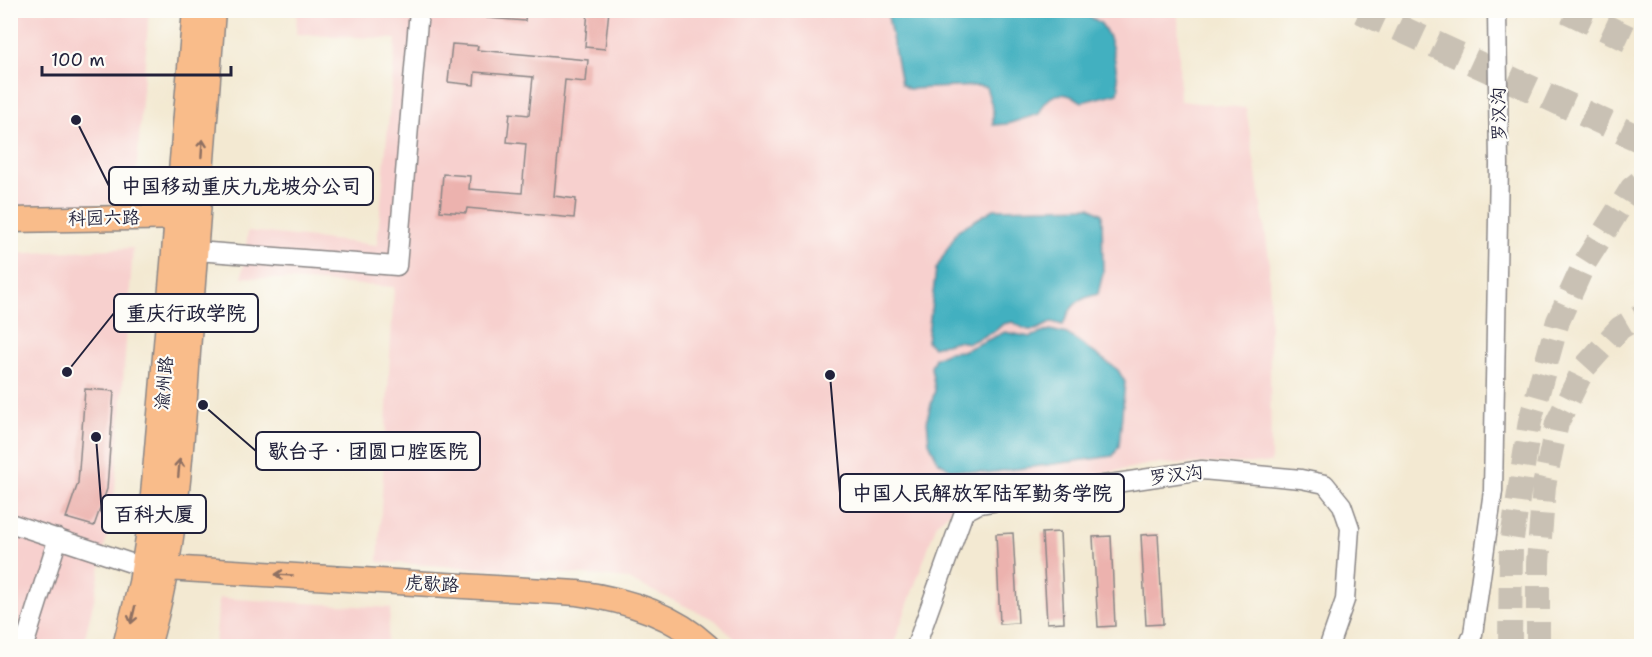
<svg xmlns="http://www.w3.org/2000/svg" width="1652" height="657" viewBox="0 0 1652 657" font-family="'Shantell Sans','LXGW WenKai TC',sans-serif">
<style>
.built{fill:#f7d0ce}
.water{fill:#43b0c0;stroke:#32697e;stroke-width:1.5}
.building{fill:#ecb2ae}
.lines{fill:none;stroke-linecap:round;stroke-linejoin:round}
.major-tunnel{stroke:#c9c1b4;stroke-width:24;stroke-dasharray:24 12;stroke-linecap:butt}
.highway-tunnel{stroke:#c9c1b4;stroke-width:27;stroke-dasharray:27 14;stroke-linecap:butt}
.minor-casing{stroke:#8a8686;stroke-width:21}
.major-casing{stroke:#8a8686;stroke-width:27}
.minor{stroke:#fff;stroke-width:18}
.major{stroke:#f9bc8a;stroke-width:24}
.oneway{stroke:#8e6f62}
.labels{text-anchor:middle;stroke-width:4.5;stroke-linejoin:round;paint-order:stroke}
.street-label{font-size:18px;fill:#22223b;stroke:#fdfcf7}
.leader{fill:none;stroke:#22223b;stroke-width:2}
.callout-dot{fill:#22223b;stroke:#fdfcf7;stroke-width:2}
.callout{fill:#fdfcf7;stroke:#22223b;stroke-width:2}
.callout-label{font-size:20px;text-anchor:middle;font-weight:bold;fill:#22223b}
</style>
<rect width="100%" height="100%" fill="#fdfcf7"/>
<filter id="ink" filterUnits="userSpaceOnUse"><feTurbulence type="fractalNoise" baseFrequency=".0167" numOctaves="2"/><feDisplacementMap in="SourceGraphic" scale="12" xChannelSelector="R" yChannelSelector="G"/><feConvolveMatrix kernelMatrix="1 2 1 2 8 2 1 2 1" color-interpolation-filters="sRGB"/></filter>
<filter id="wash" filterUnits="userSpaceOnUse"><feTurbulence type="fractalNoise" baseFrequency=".008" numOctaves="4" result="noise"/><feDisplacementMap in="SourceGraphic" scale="24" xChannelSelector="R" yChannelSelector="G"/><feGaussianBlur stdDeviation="1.35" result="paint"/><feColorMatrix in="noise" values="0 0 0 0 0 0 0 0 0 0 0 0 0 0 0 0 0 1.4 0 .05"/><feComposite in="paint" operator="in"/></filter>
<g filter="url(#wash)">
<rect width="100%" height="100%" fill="#f3e9d2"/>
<path class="built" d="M 10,11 L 149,11 L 134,203 L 11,207 Z
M 297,11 L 1178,11 L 1180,101 L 1246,108 L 1269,257 L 1271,463 L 1151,464 L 963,501 L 937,523 L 893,646 L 741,646 L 715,620 L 627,579 L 601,576 L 378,562 L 394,287 L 242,277 L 248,231 L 377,245 L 396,39 L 296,34 Z
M 133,248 L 115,491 L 96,591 L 83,646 L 11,646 L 10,254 Z
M 219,598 L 391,608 L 386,646 L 215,646 Z"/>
<path class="water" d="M 887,11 L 1084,11 C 1088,19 1097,18 1102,25 C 1115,43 1115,65 1119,87 L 1118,93 L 1082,102 C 1063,89 1048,92 1039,114 L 1007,124 L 993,125 L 993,109 L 986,87 L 978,86 L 909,89 L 901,84 Z
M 1090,207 L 1102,214 L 1103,273 L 1098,294 C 1077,299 1071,305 1063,325 L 1052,322 C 1035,332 1030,334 1013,322 L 1003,324 L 995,331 L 969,343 L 957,341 L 933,347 L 927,342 L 936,269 L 958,230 L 994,209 Z
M 1050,330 L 1067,334 L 1079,342 L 1118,370 L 1125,382 L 1119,446 L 1113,456 L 988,473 L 950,469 L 938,461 L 929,442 L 927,419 L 935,390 L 931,367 L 935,358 L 948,352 L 962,351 L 974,346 L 1005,332 L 1030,337 Z"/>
<g id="blocks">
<path class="building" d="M 488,10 L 526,10 L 525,21 L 487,18 Z
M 588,10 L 609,10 L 605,49 L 585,47 Z
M 452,44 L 478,46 L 477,50 L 588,60 L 586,82 L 565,80 L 554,196 L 576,199 L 574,218 L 467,208 L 466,213 L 440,211 L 443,174 L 470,176 L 469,189 L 522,193 L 526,144 L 507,142 L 510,113 L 529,115 L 533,77 L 475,72 L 474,85 L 448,82 Z
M 85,389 L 114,391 L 107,489 L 94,526 L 66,518 L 78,483 Z
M 1060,532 L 1064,622 L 1047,623 L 1042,533 Z
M 1013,533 L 1018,623 L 1000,624 L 996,534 Z
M 1158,534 L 1163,624 L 1146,625 L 1141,535 Z
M 1111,536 L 1115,626 L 1098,627 L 1093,537 Z"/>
</g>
</g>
<g filter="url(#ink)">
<use href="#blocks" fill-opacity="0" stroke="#8a8686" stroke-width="1.5"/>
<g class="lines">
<path class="major-tunnel" d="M 1510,646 L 1511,545 L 1530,421 L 1558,321 L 1584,264 L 1632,188 L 1642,180
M 1538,646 L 1538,563 L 1544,486 L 1557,423 L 1584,368 L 1620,328 L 1642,315"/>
<path class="highway-tunnel" d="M 1360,10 L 1642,140
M 1567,10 L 1642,45"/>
<defs>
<path id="minor" d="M 183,250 L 397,266 L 419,10
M 10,523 L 143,567
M 24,646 L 58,538
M 916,646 L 964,512 L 979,504 L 1202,470 L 1301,479 L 1325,484 L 1342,505 L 1350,528 L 1345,600 L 1329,646
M 1468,646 L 1473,634 L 1493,491 L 1499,165 L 1497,10"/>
<path id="major" d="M 10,220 L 192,217
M 150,567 L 577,593 C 623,599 672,614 707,646
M 125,646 L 141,583 L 151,518 L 195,10
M 148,646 C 177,546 182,440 189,337 C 197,228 205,119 213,10"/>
</defs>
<use href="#minor" class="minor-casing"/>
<use href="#major" class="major-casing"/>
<use href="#minor" class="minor"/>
<use href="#major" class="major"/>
</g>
<defs><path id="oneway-shaft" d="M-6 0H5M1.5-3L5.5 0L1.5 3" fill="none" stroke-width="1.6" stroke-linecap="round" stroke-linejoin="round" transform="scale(1.5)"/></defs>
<g class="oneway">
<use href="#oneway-shaft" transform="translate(202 148) rotate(-86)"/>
<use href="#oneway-shaft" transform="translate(179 468) rotate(-85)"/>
<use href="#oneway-shaft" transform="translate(284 575) rotate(-177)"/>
<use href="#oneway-shaft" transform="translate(133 615) rotate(103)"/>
</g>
</g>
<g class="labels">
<g class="street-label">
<text transform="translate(1499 114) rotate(-91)" y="6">罗汉沟</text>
<text transform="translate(104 218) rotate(-1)" y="6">科园六路</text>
<text transform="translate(164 383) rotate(-85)" y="6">渝州路</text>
<text transform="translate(1176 475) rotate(-7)" y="6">罗汉沟</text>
<text transform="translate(432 584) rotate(3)" y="6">虎歇路</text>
</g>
</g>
<path class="leader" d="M76 120L109 186M67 372L114 313M203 405L256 451M830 375L840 493M96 437L102 514"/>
<g class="callout-dot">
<circle cx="76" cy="120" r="6"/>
<circle cx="67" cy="372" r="6"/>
<circle cx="203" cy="405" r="6"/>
<circle cx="830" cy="375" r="6"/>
<circle cx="96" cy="437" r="6"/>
</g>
<g class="callout">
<rect x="109" y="167" width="264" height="38" rx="6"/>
<rect x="114" y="294" width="144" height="38" rx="6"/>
<rect x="256" y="432" width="224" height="38" rx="6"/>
<rect x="840" y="474" width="284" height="38" rx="6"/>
<rect x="102" y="495" width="104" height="38" rx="6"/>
</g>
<g class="callout-label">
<text x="241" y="193">中国移动重庆九龙坡分公司</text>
<text x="186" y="320">重庆行政学院</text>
<text x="368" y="458">歇台子‧团圆口腔医院</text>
<text x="982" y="500">中国人民解放军陆军勤务学院</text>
<text x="154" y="521">百科大厦</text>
</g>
<rect width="1652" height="657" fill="none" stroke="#fdfcf7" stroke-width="36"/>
<path d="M42 66v9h189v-9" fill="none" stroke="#22223b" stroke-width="3"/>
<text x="51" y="66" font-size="18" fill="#22223b" stroke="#fdfcf7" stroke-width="4.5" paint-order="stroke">100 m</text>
</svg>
